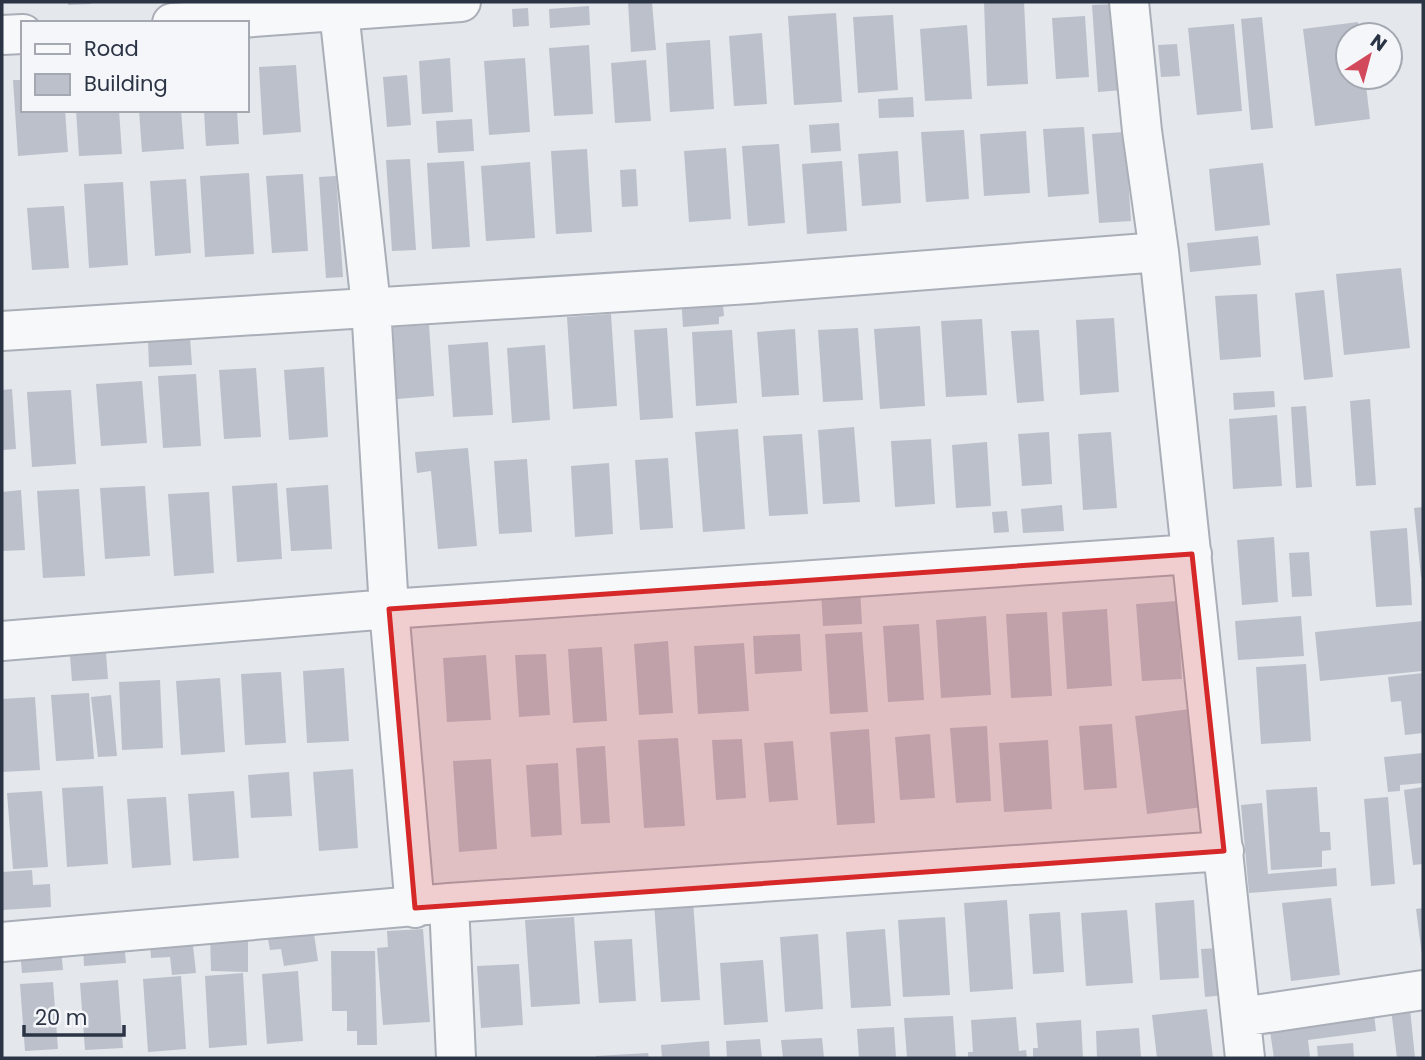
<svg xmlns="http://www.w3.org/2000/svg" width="1425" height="1060" viewBox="0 0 1425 1060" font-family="Poppins,sans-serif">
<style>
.building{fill:#bbc0ca}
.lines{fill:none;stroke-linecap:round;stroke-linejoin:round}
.minor-casing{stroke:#a9aeb7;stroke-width:42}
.minor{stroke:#f7f8fa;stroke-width:38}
.marked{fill:#d62828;fill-opacity:0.2;stroke:#d62828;stroke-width:5;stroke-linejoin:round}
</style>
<rect width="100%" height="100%" fill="#e4e7ec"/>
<path class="building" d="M 68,2 L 91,2 L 91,4 L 68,5 Z
M 628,2 L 652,2 L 656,50 L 631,52 Z
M 984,2 L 1024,2 L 1028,84 L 987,86 Z
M 1117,4 L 1123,90 L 1098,92 L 1092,5 Z
M 589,6 L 590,25 L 550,28 L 549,9 Z
M 528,8 L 529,26 L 513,27 L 512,9 Z
M 836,13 L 842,102 L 794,105 L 788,16 Z
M 893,15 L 898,90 L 858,93 L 853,17 Z
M 1085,16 L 1089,77 L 1056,79 L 1052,18 Z
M 1262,17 L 1273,128 L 1251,130 L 1241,19 Z
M 1358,22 L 1359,35 L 1348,35 L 1348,77 L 1365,77 L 1370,119 L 1315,126 L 1303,29 Z
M 1234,24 L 1242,111 L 1197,115 L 1188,28 Z
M 967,25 L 972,99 L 925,101 L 920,29 Z
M 762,33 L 767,104 L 734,106 L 729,36 Z
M 710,40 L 714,109 L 670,112 L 666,43 Z
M 1177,44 L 1180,76 L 1161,77 L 1158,45 Z
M 589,45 L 593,114 L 554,116 L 549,48 Z
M 450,58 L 453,112 L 422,114 L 419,61 Z
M 525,58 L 530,132 L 489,135 L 484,61 Z
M 646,60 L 651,121 L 615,123 L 611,63 Z
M 296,65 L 301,132 L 263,135 L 259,67 Z
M 407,75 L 411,125 L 387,127 L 383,77 Z
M 13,80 L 23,80 L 23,110 L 65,110 L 68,152 L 18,156 Z
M 913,97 L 914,117 L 879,118 L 878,99 Z
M 76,110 L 119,110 L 122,154 L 79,156 Z
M 139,110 L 181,110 L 184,149 L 142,152 Z
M 204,110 L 237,110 L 239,144 L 206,146 Z
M 472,119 L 474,151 L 438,153 L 436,121 Z
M 839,123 L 841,151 L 811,153 L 809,125 Z
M 1084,127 L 1089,194 L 1048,197 L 1043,129 Z
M 964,130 L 969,199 L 926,202 L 921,132 Z
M 1026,131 L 1030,193 L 984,196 L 980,134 Z
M 1125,132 L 1131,221 L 1099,223 L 1092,134 Z
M 779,144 L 785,223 L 748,226 L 742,146 Z
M 726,148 L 731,219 L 689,222 L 684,151 Z
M 587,149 L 592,232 L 556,234 L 551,151 Z
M 898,151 L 901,203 L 862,206 L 858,154 Z
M 410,159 L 416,250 L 392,251 L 386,160 Z
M 464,161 L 470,247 L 432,249 L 427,163 Z
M 842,161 L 847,231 L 807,234 L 802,164 Z
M 530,162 L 535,238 L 486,241 L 481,166 Z
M 1263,163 L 1270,225 L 1215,231 L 1209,169 Z
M 636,169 L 638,206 L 622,207 L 620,170 Z
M 249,173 L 254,254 L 205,257 L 200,176 Z
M 303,174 L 308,251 L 272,253 L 266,176 Z
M 336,176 L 343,277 L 326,278 L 319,177 Z
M 186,179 L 191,253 L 155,256 L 150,181 Z
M 123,182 L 128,265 L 89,268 L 84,184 Z
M 64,206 L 69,268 L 32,270 L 27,208 Z
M 1258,236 L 1261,265 L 1190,272 L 1187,243 Z
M 1401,268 L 1410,348 L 1344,355 L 1336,274 Z
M 1324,290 L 1333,377 L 1304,380 L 1295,293 Z
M 722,293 L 724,316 L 719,317 L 719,324 L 683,327 L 681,296 Z
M 1257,294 L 1261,357 L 1220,360 L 1215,296 Z
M 611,314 L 617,406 L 573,409 L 567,317 Z
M 1114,318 L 1119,392 L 1080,395 L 1076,320 Z
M 982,319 L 987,395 L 946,397 L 941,321 Z
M 429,325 L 434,396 L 397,399 L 393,327 Z
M 920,326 L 925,406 L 880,409 L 874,329 Z
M 667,328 L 673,418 L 640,420 L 634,330 Z
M 858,328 L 863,400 L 823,402 L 818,330 Z
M 795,329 L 799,395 L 762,397 L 757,332 Z
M 732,330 L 737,403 L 696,406 L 692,332 Z
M 1039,330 L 1044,401 L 1017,403 L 1011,331 Z
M 190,338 L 192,365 L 149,367 L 148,340 Z
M 488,342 L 493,415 L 453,417 L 448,345 Z
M 545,345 L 550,420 L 512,423 L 507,348 Z
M 324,367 L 328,437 L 289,440 L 284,370 Z
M 256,368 L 261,437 L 224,439 L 219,370 Z
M 196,374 L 201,446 L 163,448 L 158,376 Z
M 142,381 L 147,443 L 101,446 L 96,384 Z
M 12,389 L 16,449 L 2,450 L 2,390 Z
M 71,390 L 76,464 L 32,467 L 27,392 Z
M 1274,391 L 1275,407 L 1234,410 L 1233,393 Z
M 1370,399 L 1376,485 L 1356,486 L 1350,401 Z
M 1306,406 L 1312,487 L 1296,488 L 1291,407 Z
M 1277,415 L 1282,486 L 1233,489 L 1229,419 Z
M 854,427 L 860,502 L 823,504 L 818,430 Z
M 738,429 L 745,529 L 703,532 L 695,432 Z
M 1049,432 L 1052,484 L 1022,486 L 1018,434 Z
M 1111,432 L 1117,508 L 1083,510 L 1078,434 Z
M 802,434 L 808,514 L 769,516 L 763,436 Z
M 931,439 L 935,504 L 895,507 L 891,441 Z
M 987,442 L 991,506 L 956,508 L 952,445 Z
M 468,448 L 477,546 L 438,549 L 431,471 L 417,473 L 415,452 Z
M 668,458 L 673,528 L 640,530 L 635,460 Z
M 527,459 L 532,532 L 499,534 L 494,461 Z
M 609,463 L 613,534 L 575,537 L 571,466 Z
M 277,483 L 282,559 L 237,562 L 232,486 Z
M 328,485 L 332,549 L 291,551 L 286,488 Z
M 145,486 L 150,556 L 105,559 L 100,488 Z
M 79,489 L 85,576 L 43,578 L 37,491 Z
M 21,490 L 25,550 L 2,551 L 2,492 Z
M 209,492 L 214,573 L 174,576 L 168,494 Z
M 1062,505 L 1064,531 L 1023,533 L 1021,509 Z
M 1423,507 L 1423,577 L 1421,577 L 1414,508 Z
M 1007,511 L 1009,532 L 994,533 L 992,512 Z
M 1407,528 L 1412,605 L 1376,607 L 1370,531 Z
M 1274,537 L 1278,602 L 1242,605 L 1237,540 Z
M 1309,552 L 1312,596 L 1292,597 L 1289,553 Z
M 860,588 L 862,624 L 823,626 L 821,591 Z
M 1177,601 L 1182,679 L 1142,681 L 1136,604 Z
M 1107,609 L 1112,686 L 1067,689 L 1062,612 Z
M 1047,612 L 1052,696 L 1011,698 L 1006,614 Z
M 986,616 L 991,695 L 941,698 L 936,620 Z
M 1301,616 L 1304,656 L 1238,660 L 1235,621 Z
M 1423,621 L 1423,671 L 1320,681 L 1315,632 Z
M 919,624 L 924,700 L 888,702 L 883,626 Z
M 862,632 L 868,712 L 830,714 L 825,634 Z
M 800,634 L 802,671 L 755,674 L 753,636 Z
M 668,641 L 673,713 L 639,715 L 634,644 Z
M 744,643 L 749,711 L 698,714 L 694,646 Z
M 602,647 L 607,721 L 573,723 L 568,649 Z
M 106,653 L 108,679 L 72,681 L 70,656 Z
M 546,654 L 550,715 L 519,717 L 515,655 Z
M 486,655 L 491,720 L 447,722 L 443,658 Z
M 1306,664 L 1311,741 L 1261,744 L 1256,667 Z
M 344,668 L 349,741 L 307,743 L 303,671 Z
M 281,672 L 286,743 L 245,745 L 241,674 Z
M 1423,673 L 1423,733 L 1405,735 L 1401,701 L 1391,702 L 1388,677 Z
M 220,678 L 225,752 L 181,755 L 176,681 Z
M 160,680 L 163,748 L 122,750 L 119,682 Z
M 89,693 L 94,759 L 56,761 L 51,695 Z
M 111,695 L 117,756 L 98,757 L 91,697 Z
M 35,697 L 40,770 L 2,772 L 2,699 Z
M 1190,709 L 1203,807 L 1147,814 L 1135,716 Z
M 1112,724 L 1117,788 L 1084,790 L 1079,726 Z
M 987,726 L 991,801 L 956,803 L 950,728 Z
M 869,729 L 875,823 L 837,825 L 830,732 Z
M 930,734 L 935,798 L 900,800 L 895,737 Z
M 678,738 L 685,826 L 644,828 L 638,740 Z
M 742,739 L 746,798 L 716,800 L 712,740 Z
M 1048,740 L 1052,809 L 1004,812 L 999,743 Z
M 793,741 L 798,800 L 769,802 L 764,743 Z
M 605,746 L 610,823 L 581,824 L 576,748 Z
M 1423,753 L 1423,783 L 1400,785 L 1400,791 L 1388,792 L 1384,757 Z
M 491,759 L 497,849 L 459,852 L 453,761 Z
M 558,763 L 562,835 L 531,837 L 526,765 Z
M 353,769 L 358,848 L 319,851 L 313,772 Z
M 289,772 L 292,816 L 251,818 L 248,775 Z
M 103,786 L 108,864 L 67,867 L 62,788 Z
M 1317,787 L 1320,832 L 1330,832 L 1331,850 L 1322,851 L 1322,867 L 1271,870 L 1266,790 Z
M 1423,787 L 1423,864 L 1413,865 L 1404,790 Z
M 42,791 L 48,867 L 13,869 L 7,793 Z
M 234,791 L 239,858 L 193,861 L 188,794 Z
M 166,797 L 171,865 L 132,868 L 127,799 Z
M 1388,797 L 1395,884 L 1371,886 L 1364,799 Z
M 1262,803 L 1268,874 L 1336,868 L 1337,886 L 1249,893 L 1241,805 Z
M 32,870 L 33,885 L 50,884 L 51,907 L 2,910 L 2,872 Z
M 1331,898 L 1340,975 L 1291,981 L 1282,903 Z
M 693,900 L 700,1000 L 661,1002 L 654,903 Z
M 1007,900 L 1013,989 L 970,992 L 964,903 Z
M 1194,900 L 1199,978 L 1160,980 L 1155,903 Z
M 1423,908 L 1423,955 L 1422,955 L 1416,909 Z
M 1127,910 L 1133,983 L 1086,986 L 1081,913 Z
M 1060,912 L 1064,972 L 1033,974 L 1029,914 Z
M 574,917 L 580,1004 L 531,1007 L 525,920 Z
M 945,917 L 950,995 L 903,997 L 898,920 Z
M 313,927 L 318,961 L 284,966 L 281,949 L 270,950 L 267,934 Z
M 423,929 L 430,1022 L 383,1025 L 377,948 L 388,947 L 387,931 Z
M 885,929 L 891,1006 L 851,1008 L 846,932 Z
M 210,934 L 248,935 L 248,972 L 211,971 Z
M 818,934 L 823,1009 L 785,1012 L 780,937 Z
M 192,936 L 196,973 L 172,975 L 170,957 L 151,958 L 150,940 Z
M 632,939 L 636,1001 L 599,1003 L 594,941 Z
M 124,942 L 126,963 L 84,966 L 83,944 Z
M 61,948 L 63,970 L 22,973 L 20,950 Z
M 1220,948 L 1224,995 L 1205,997 L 1201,949 Z
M 331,951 L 375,951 L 377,1045 L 357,1045 L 357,1031 L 347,1031 L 347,1011 L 332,1011 Z
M 763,960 L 768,1022 L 724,1025 L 720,963 Z
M 519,964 L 523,1025 L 481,1028 L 477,966 Z
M 298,971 L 303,1041 L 267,1044 L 262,974 Z
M 243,973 L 247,1045 L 209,1048 L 205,976 Z
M 181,976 L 186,1049 L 148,1052 L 143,979 Z
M 118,980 L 123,1048 L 85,1050 L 80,983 Z
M 53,982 L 58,1049 L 25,1051 L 20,984 Z
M 1409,999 L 1415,1058 L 1397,1058 L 1390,1001 Z
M 1373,1005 L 1376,1031 L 1308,1040 L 1310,1057 L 1274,1058 L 1268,1018 Z
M 1207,1009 L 1213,1058 L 1157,1058 L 1152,1015 Z
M 953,1016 L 956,1058 L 907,1058 L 904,1018 Z
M 1016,1017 L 1019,1051 L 1026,1050 L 1027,1058 L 968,1058 L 968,1052 L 973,1052 L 971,1020 Z
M 1081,1020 L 1083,1058 L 1033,1058 L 1033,1048 L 1038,1048 L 1036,1023 Z
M 894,1027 L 896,1058 L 859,1058 L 857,1029 Z
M 1139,1028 L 1141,1058 L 1097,1058 L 1096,1031 Z
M 822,1038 L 824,1058 L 783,1058 L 781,1040 Z
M 760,1039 L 762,1058 L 727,1058 L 726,1041 Z
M 709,1041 L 710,1058 L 662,1058 L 661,1045 Z
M 1353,1043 L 1354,1058 L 1318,1058 L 1317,1046 Z
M 648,1053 L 649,1058 L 596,1058 L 596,1056 Z"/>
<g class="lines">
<defs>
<path id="minor" d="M 338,2 L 371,306 L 389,609 L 415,908
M 1129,2 L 1142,131 L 1159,252 L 1245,1058
M 172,23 L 461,2
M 2,35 L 23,34
M 2,331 L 749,284 L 1159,252
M 2,641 L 389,609 L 1192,554
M 449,903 L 456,1058
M 2,942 L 449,903 L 1224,851
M 1241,1017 L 1423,990"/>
</defs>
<use href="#minor" class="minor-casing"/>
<use href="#minor" class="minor"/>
</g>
<path class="marked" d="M 1192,554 L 1224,851 L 415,908 L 389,609 Z"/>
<rect width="1425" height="1060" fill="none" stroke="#2b3445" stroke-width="7"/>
<rect x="21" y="21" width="228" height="91" fill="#f4f6f9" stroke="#a4a8b1" stroke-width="2"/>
<rect x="35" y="44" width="35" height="10" fill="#f7f8fa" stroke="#a4a8b1" stroke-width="2"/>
<text x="84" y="56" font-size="21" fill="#2b3445">Road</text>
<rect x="35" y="74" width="35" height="21" fill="#bbc0ca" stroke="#a4a8b1" stroke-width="2"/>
<text x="84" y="91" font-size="21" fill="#2b3445">Building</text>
<g transform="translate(1369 56) rotate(36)"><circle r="33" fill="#f4f6f9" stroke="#a4a8b1" stroke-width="2"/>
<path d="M0-5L12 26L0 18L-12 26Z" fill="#d1495b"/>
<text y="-10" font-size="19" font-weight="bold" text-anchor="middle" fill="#2b3445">N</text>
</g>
<path d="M24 1025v10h100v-10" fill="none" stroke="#2b3445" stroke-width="3.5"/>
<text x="35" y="1025" font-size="21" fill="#2b3445" stroke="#f4f6f9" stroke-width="5" paint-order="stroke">20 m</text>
</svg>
